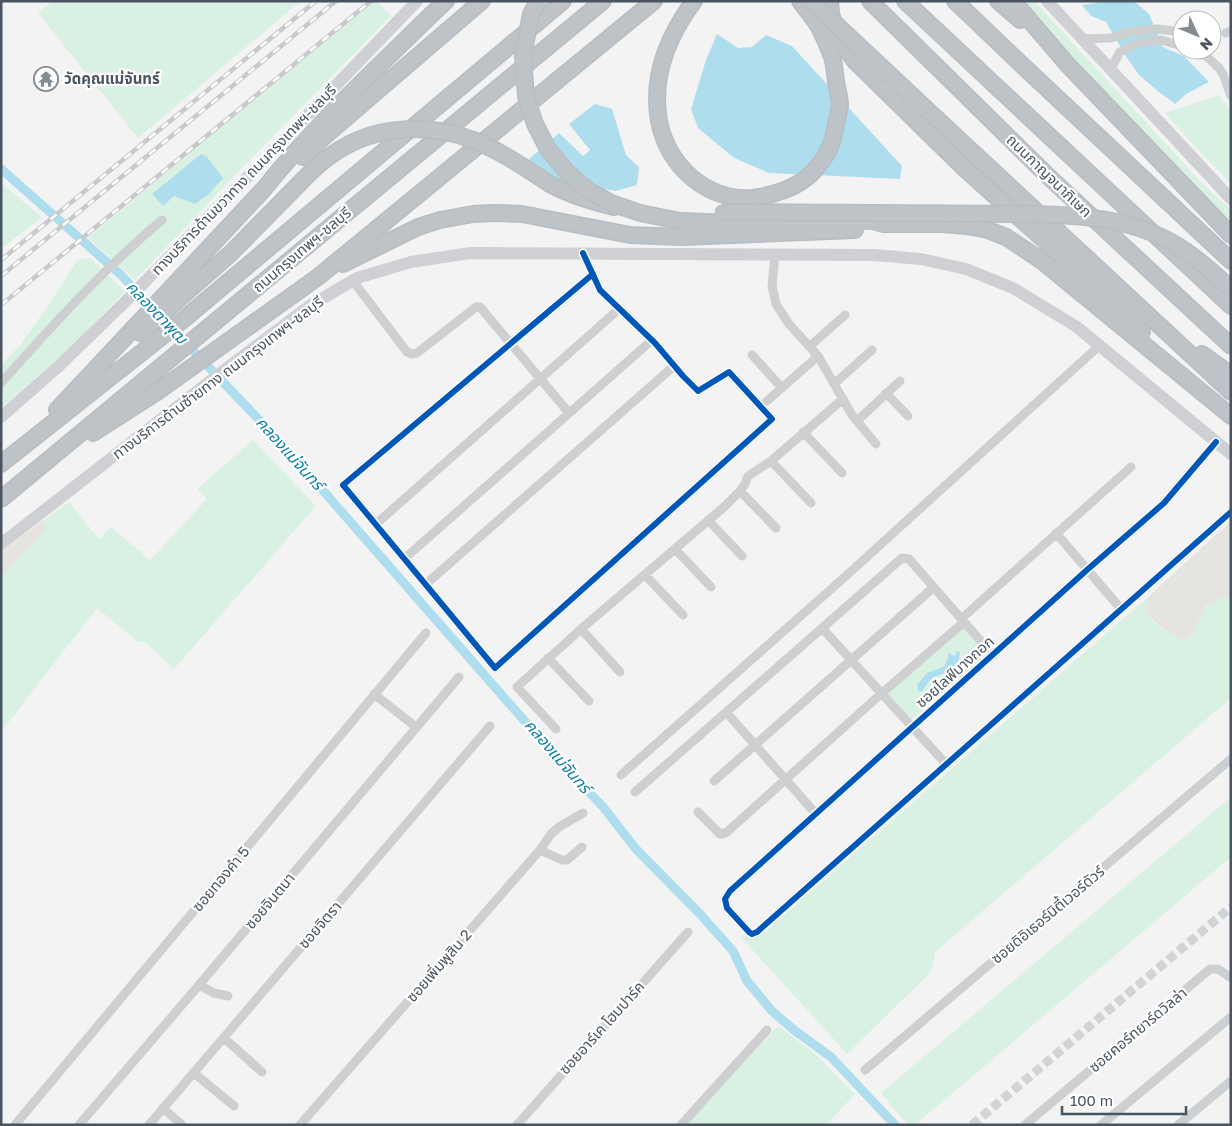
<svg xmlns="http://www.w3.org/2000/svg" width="1232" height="1126" viewBox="0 0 1232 1126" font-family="'Golos Text','Noto Sans Thai',sans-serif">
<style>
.green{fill:#d8f1e3}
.sand{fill:#e6e4e0}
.water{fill:#aedeee}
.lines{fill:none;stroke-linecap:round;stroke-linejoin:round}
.canal{stroke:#aedeee;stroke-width:9}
.minor-tunnel{stroke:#d1d3d6;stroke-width:9;stroke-dasharray:9 4.5;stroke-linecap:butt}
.motorway-casing{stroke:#b8bdc2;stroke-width:18}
.minor{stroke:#cdcfd1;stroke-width:9}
.secondary{stroke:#ced0d4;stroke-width:12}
.motorway{stroke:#bec3c8;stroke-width:15}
.rail-casing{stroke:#c8c9cb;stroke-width:4.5}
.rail{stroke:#fff;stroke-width:2.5;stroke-dasharray:8;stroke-linecap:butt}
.motorway-bridge-casing{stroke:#b8bdc2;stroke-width:18;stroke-linecap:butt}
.motorway-bridge{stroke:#bec3c8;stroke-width:15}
.cycleway-casing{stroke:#fff;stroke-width:9}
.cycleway{stroke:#0057b8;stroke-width:6}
.labels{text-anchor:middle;stroke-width:4.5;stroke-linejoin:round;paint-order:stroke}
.poi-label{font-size:15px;font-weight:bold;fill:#495460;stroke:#fff;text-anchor:start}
.street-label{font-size:15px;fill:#495460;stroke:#fff}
.water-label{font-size:16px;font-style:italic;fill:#0d80a7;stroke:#fff}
</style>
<rect width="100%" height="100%" fill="#f3f3f3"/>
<path class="green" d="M 53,1 L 301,1 L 138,138 L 38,13 Z
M 373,1 L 377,1 L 391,16 L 235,175 L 135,280 L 88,238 Z
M 1024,1 L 1034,1 L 1203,184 L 1231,210 L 1231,224 C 1214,206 1197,187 1179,168 C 1127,113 1073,60 1024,1 Z
M 1219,95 L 1231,112 L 1231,184 L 1204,156 L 1165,113 Z
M 1,183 L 42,217 L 1,249 Z
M 90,258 L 125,291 L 69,349 L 1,408 L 1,365 L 20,345 L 46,309 L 78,259 Z
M 253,440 L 316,506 L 174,669 L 145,642 L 138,642 L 97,608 L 1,732 L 1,577 L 45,529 L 42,521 L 69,502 L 99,539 L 111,527 L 150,560 L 207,499 L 197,489 Z
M 1231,596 L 1231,698 L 935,952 L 931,972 L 847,1054 L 740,936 L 761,935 L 1148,597 L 1146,613 L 1157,625 L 1175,636 L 1193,632 C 1205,609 1204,604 1231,596 Z
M 963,627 L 986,655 L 911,720 L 888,693 Z
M 1231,797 L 1231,857 L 915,1125 L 908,1125 L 881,1093 Z
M 778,1026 L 814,1053 L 855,1094 L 826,1125 L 685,1125 Z"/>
<path class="sand" d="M 42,521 L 46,529 L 1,577 L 1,552 Z
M 1231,521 L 1231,596 L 1218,600 L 1206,607 L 1193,632 L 1185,641 C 1170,634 1157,625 1146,613 L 1148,597 Z"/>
<path class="water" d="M 1110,1 L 1134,1 L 1149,14 L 1163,47 L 1184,56 L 1209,82 L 1186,94 L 1175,104 L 1159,92 L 1139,75 L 1125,55 L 1106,22 L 1091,16 L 1082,5 Z
M 717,34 L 738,48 L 752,47 L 766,35 L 792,46 L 902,166 L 900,179 L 769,173 L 734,158 L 698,128 L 691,109 L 706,60 Z
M 595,104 L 612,109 L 626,155 L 639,167 L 637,185 L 615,191 L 533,176 L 529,159 L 559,133 L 583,156 L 590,150 L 569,124 Z
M 201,154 L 207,157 L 223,178 L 209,194 L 195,204 L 174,196 L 163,206 L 152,194 Z
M 949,651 L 951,655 L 955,656 L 957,651 L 959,651 L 960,655 C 959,658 958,663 956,666 C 950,674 939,673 931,679 C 927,683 925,688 921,692 L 918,691 L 917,685 L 927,673 L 943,667 L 947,661 Z"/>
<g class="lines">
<path class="canal" d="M 1,169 L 119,273 L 284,446 L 507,701 L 569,771 L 604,808 L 636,849 L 700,914 L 733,951 L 747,981 L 772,1011 L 794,1030 L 831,1057 L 895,1125"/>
<path class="minor-tunnel" d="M 972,1125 L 1231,907"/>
<defs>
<path id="motorway" d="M 694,1 C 668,36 651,76 659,121 C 668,166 706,201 753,198 C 763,197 773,194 782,191 C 796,186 810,177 819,165 C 830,152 834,137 837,120 C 838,115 839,110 840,105 C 840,99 838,92 837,87 C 835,78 835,69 833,60 C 830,50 824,38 820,29 C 815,19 806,10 800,1
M 830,1 L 831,14 L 838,36 L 854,60 L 963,167 L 1064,258 L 1142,332
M 870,1 L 1049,177 L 1231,346
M 905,1 L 1231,306
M 955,1 L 1021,64 L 1231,261
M 998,1 L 1020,20
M 1013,1 L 1067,64 L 1231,235
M 952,133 L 1231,392
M 303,157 L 326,135 L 482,1
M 550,184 C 570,195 591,201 614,207
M 680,221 L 729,223 L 847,220 L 873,221 L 884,224 L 943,224 L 967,226 L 988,230 L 1006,237 L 1042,261 L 1231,416
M 343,264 L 418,227 L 440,220 L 473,214 L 495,213 L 522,214 L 630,235 L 681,237 L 855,230
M 140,333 L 230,254 L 297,186
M 1202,354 L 1231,375
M 57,410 L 263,190 C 314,126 374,71 432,14 L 446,1
M 93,433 L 157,392 L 318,277 L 654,1
M 1,464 L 184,319 L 563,1
M 1,499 L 603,1"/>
</defs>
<use href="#motorway" class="motorway-casing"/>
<path class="minor" d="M 1226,33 L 1231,31
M 1082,39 L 1111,38 L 1130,32 L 1157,29 L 1182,32
M 1189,50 L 1201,55 L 1205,55 L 1219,68 L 1223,74 L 1231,96
M 1110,70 L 1120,52 L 1141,42 L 1161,40 L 1182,46
M 583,253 L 600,290 L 655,343 L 683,376 L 698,391 L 729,372 L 772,419 L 495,668 L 343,485 L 593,274
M 775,254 L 772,286 L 776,304 L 789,324 L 818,356 L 852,415 L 876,444
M 353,281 L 407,352 L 412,354 L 417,353 L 476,307 L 480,307 L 569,413
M 810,346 L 845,315
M 752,355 L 782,388
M 1,383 C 52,326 103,269 162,220
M 834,384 L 872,350
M 886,393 L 908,416
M 767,401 L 818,356
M 857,421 L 900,381
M 803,432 L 842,473
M 1216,442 L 1164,503 L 1088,569 L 730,891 L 725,899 L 727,908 L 749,932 L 752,934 L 757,932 L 1231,512
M 771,461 L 811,503
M 740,491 L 776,528
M 708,520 L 742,556
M 376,524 L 619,309
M 1056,533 L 1121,609
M 675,549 L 711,587
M 404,559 L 652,340
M 645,575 L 683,615
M 426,584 L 674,366
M 961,619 L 1131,467
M 822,628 L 946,764
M 581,629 L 620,672
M 548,658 L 589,701
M 374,694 L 416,727
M 726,712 L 816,814
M 556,729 L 517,687 L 581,629 L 724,507 L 740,491 L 745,484 L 748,476 L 771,461 L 843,399
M 621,775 L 847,575 L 1099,346
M 714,781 L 934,587
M 635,792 L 902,558 L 909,559 L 993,655
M 698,812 L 720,834 L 723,834 L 727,832 L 882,693 L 964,622
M 540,850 L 562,860 L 567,860 L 582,847
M 199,985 L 214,993 L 228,996
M 224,1038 L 262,1072
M 865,1070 L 1231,759
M 194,1073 L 234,1106
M 163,1108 L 182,1125
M 15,1125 L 426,633
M 79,1125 L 199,985 L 459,677
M 149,1125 L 490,726
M 300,1125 L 540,850 L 551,834 L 559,827 L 583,813
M 517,1125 L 688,932
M 681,1125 L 767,1030
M 1025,1125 L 1210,969 L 1218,969 L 1231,978
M 1101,1125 L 1231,1017
M 1178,1125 L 1231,1081"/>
<path class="secondary" d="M 1047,1 L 1231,199
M 1,417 L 59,366 L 125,302 L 273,151 L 417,1
M 1,544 L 227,368 L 308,307 L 357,278 L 411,262 L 470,253 L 874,255 L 921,259 L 966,269 L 1013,288 L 1077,327 L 1231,454"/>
<use href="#motorway" class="motorway"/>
<defs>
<path id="rail" d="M 1,260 L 316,1
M 1,276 L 336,1
M 1,305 L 371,1"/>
</defs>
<use href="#rail" class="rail-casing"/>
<use href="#rail" class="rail"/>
<defs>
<path id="motorway-bridge" d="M 538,1 L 531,14 L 523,56 L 526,96 L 535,124 L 548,149 L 567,172 L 589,191 L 611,203 L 640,213 L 680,221
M 811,1 L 952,133
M 297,186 C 311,171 326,157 344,147 C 382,125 432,124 473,140 C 501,151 525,168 550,184
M 722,212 L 1030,214 C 1085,215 1141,219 1187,252 C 1203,263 1217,276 1231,289"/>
</defs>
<use href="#motorway-bridge" class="motorway-bridge-casing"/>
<use href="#motorway-bridge" class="motorway-bridge"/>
<defs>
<path id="cycleway" d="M 583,253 L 600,290 L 655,343 L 683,376 L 698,391 L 729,372 L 772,419 L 495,668 L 343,485 L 593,274
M 1216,442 L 1164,503 L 1088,569 L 730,891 L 725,899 L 727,908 L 749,932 L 752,934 L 757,932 L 1231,512"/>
</defs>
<use href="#cycleway" class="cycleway-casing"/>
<use href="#cycleway" class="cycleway"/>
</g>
<defs>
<symbol id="temple-ring" viewBox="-11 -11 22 22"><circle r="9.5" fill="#fff" stroke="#848c93" stroke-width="1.5"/><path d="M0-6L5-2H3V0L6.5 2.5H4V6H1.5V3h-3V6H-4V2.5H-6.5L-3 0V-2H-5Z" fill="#848c93"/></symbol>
</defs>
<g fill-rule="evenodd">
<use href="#temple-ring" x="32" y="65" width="28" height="28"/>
</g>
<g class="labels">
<g class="poi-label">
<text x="64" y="84">วัดคุณแม่จันทร์</text>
</g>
<g class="street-label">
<text transform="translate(1049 176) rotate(44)" y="5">ถนนกาญจนาภิเษก</text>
<text transform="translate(244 180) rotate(-46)" y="5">ทางบริการด้านขวาทาง ถนนกรุงเทพฯ-ชลบุรี</text>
<text transform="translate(302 250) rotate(-40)" y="5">ถนนกรุงเทพฯ-ชลบุรี</text>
<text transform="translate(218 378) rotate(-37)" y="5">ทางบริการด้านซ้ายทาง ถนนกรุงเทพฯ-ชลบุรี</text>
<text transform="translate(955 672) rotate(-42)" y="5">ซอยไลฟ์บางกอก</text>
<text transform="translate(221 879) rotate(-50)" y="5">ซอยทองคำ 5</text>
<text transform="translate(270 901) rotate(-50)" y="5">ซอยจินตนา</text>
<text transform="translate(1048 915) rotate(-40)" y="5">ซอยดิอิเธอร์นิตี้เวอร์ดัวร์</text>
<text transform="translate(320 925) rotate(-49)" y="5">ซอยจิตรา</text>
<text transform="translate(439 966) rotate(-49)" y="5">ซอยเพิ่มพูสิน 2</text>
<text transform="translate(602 1028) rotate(-48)" y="5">ซอยอาร์เค โฮมปาร์ค</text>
<text transform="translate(1138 1030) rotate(-40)" y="5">ซอยคอร์ทยาร์ดวิลล่า</text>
</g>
<g class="water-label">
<text transform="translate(157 312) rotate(46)" y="6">คลองตาพุฒ</text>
<text transform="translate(290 453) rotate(48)" y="6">คลองแม่จันทร์</text>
<text transform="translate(558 756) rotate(49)" y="6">คลองแม่จันทร์</text>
</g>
</g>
<rect width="1232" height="1126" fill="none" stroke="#495460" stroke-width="5"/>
<g transform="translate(1197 35) rotate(134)"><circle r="24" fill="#ffffff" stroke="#b6bbbf"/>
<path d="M0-4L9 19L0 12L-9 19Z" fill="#848c93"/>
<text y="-8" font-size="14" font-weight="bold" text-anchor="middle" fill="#495460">N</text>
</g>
<path d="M1062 1106v8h124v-8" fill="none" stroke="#495460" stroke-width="2.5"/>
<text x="1070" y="1106" font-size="15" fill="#495460" stroke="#ffffff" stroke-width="4" paint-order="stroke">100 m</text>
</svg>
